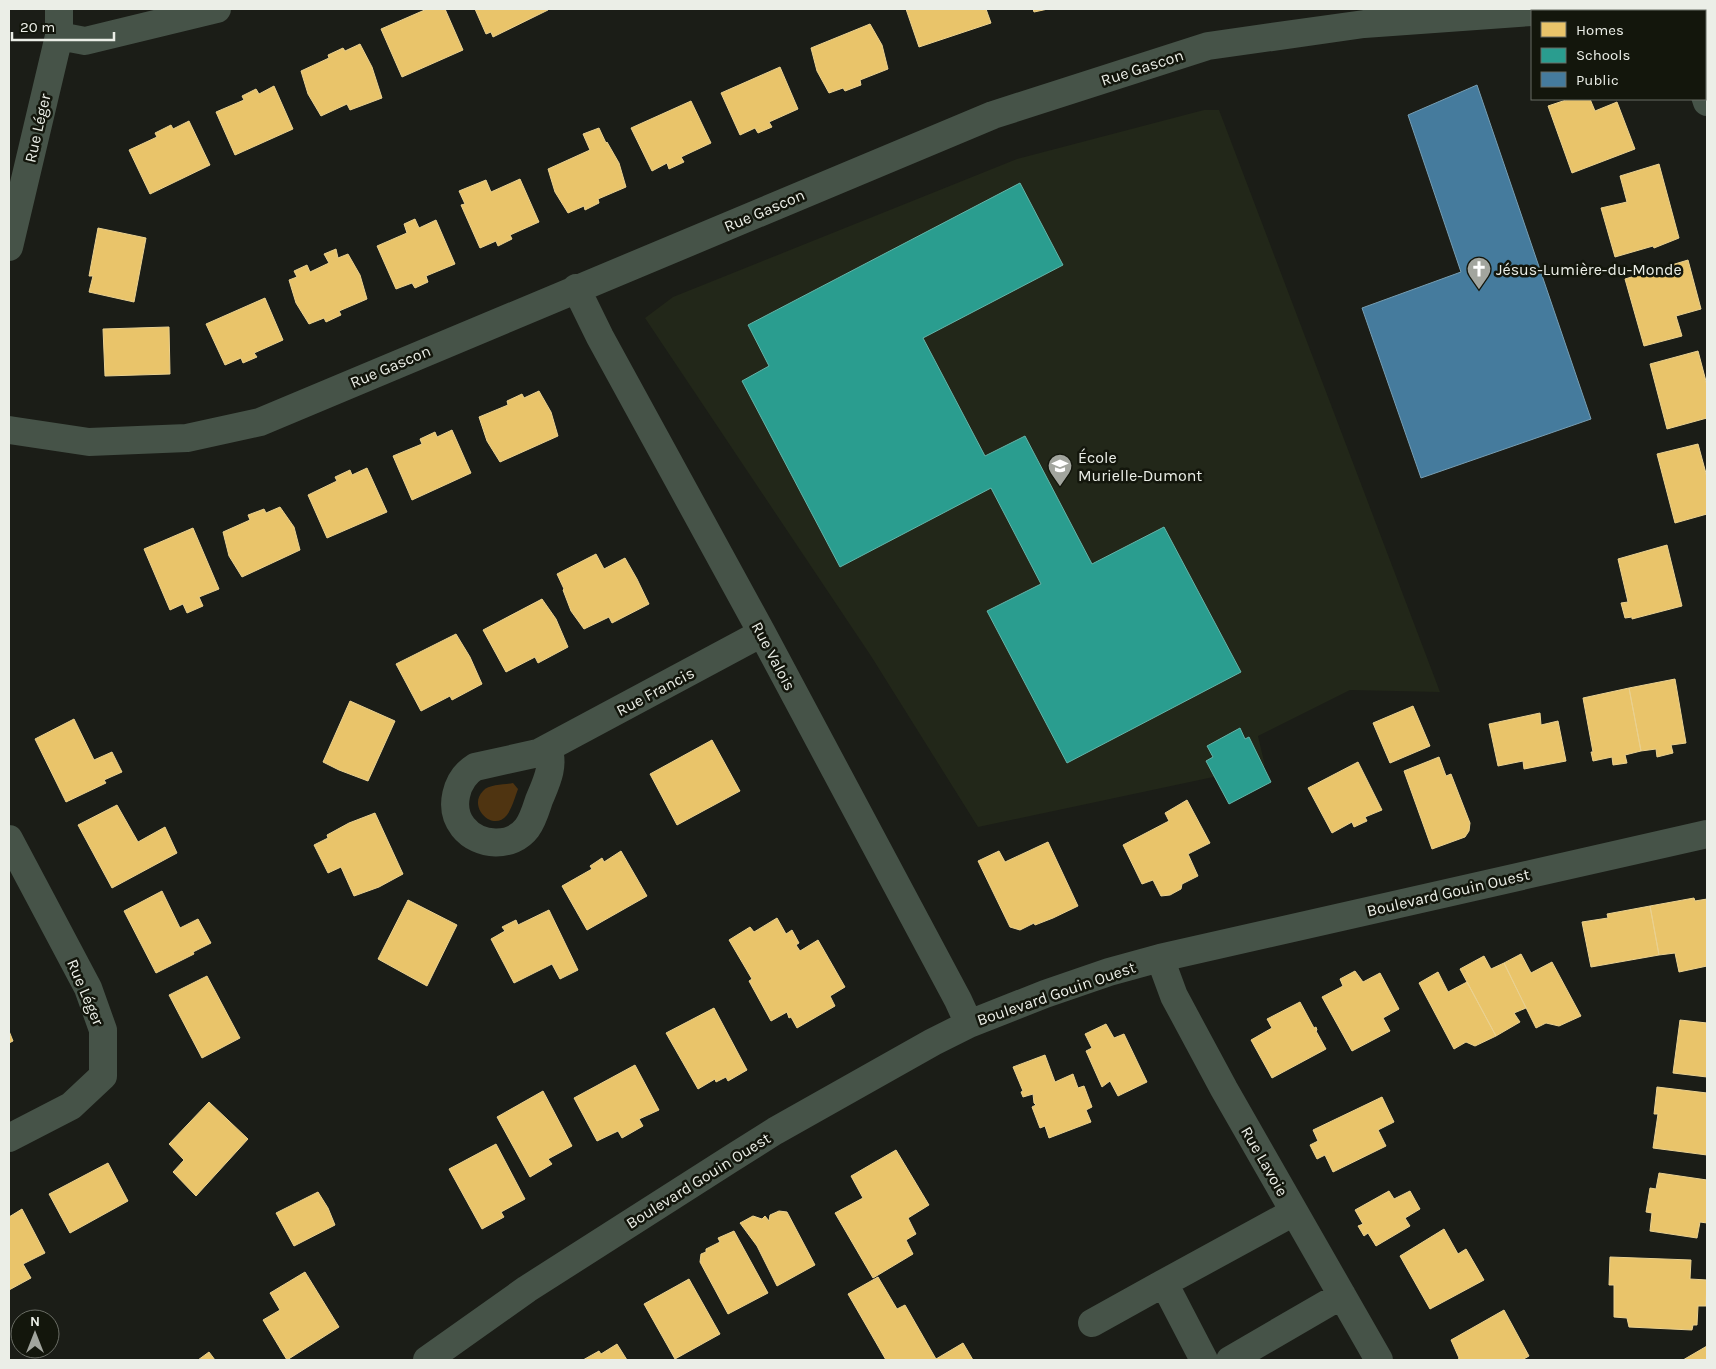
<svg xmlns="http://www.w3.org/2000/svg" width="1716" height="1369" viewBox="0 0 1716 1369" font-family="Karla,sans-serif">
<style>
.built{fill:#222719}
.green{fill:#4f3411}
.homes{fill:#e9c46a;stroke:#ead190}
.schools{fill:#2a9d8f;stroke:#64b5a9}
.public{fill:#457b9d;stroke:#779eb3}
.lines{fill:none;stroke-linecap:round;stroke-linejoin:round}
.minor{stroke:#465348;stroke-width:28}
.labels{text-anchor:middle;stroke-width:5;stroke-linejoin:round;paint-order:stroke}
.street-label{font-size:16px;fill:#ebeee7;stroke:#13160c}
.poi-label{font-size:16px;fill:#ebeee7;stroke:#13160c;text-anchor:start}
</style>
<rect width="100%" height="100%" fill="#1b1d17"/>
<path class="built" d="M 1204,110 L 1219,110 L 1440,692 L 1350,690 L 1258,736 L 1265,766 L 978,827 L 871,656 L 645,318 L 673,297 L 1017,159 Z"/>
<path class="green" d="M 513,783 L 518,789 C 515,797 512,808 507,815 C 493,833 467,807 483,791 C 489,784 505,785 513,783 Z"/>
<path class="homes" d="M 427,9 L 445,9 L 463,50 L 402,77 L 381,29 Z
M 475,9 L 547,9 L 548,10 L 493,37 L 491,32 L 486,34 Z
M 906,9 L 986,9 L 991,23 L 919,47 Z
M 1033,9 L 1048,9 L 1034,12 Z
M 870,24 L 882,45 L 888,69 L 860,80 L 861,85 L 845,91 L 843,88 L 829,93 L 817,71 L 811,48 Z
M 360,44 L 372,67 L 382,98 L 350,110 L 347,104 L 321,116 L 308,94 L 301,71 L 329,58 L 328,55 L 343,48 L 345,51 Z
M 780,67 L 798,109 L 769,122 L 772,127 L 758,133 L 755,128 L 740,135 L 721,93 Z
M 274,86 L 293,129 L 235,155 L 216,112 L 244,100 L 242,96 L 256,89 L 259,94 Z
M 1569,99 L 1590,99 L 1595,111 L 1617,102 L 1635,149 L 1572,173 L 1548,106 Z
M 691,101 L 711,143 L 681,157 L 684,162 L 669,169 L 667,163 L 652,171 L 631,128 Z
M 189,121 L 210,165 L 150,194 L 129,150 L 157,137 L 155,133 L 171,125 L 173,129 Z
M 599,128 L 606,143 L 607,142 L 619,163 L 626,187 L 598,199 L 599,203 L 585,210 L 584,206 L 568,213 L 555,192 L 548,169 L 590,150 L 583,134 Z
M 1659,164 L 1679,238 L 1654,248 L 1653,246 L 1615,257 L 1601,208 L 1627,202 L 1620,176 Z
M 520,179 L 539,222 L 510,235 L 512,239 L 498,246 L 496,241 L 480,248 L 461,205 L 465,204 L 459,191 L 486,180 L 491,192 Z
M 415,219 L 419,228 L 436,220 L 455,264 L 426,276 L 428,282 L 415,288 L 412,283 L 396,289 L 377,246 L 407,233 L 404,224 Z
M 98,228 L 146,238 L 134,302 L 89,292 L 93,276 L 89,276 Z
M 336,249 L 338,258 L 348,254 L 360,275 L 367,299 L 339,311 L 341,315 L 326,322 L 324,318 L 309,324 L 296,303 L 289,280 L 297,277 L 294,271 L 307,265 L 310,272 L 329,263 L 324,254 Z
M 1688,260 L 1701,309 L 1676,316 L 1682,336 L 1644,346 L 1625,279 Z
M 265,298 L 283,340 L 254,353 L 257,357 L 243,363 L 241,358 L 225,365 L 206,324 Z
M 169,327 L 170,374 L 105,376 L 103,329 Z
M 1698,351 L 1707,385 L 1707,418 L 1667,429 L 1650,364 Z
M 539,391 L 551,412 L 558,436 L 500,462 L 487,441 L 479,417 L 508,405 L 507,401 L 522,394 L 524,398 Z
M 452,430 L 471,473 L 412,500 L 393,456 L 422,444 L 420,439 L 435,432 L 437,437 Z
M 1698,444 L 1707,477 L 1707,514 L 1675,523 L 1657,454 Z
M 367,468 L 387,512 L 327,538 L 308,495 L 337,481 L 335,477 L 350,470 L 352,475 Z
M 280,507 L 294,527 L 300,550 L 242,577 L 229,556 L 223,532 L 250,520 L 248,515 L 264,509 L 266,513 Z
M 193,528 L 219,589 L 199,597 L 203,606 L 187,613 L 183,604 L 170,610 L 144,549 Z
M 1667,545 L 1682,606 L 1632,619 L 1632,617 L 1625,618 L 1621,603 L 1628,602 L 1618,559 Z
M 596,554 L 604,569 L 625,558 L 637,579 L 649,604 L 612,623 L 609,617 L 584,629 L 571,611 L 563,590 L 564,589 L 557,574 Z
M 542,599 L 556,619 L 568,647 L 538,663 L 535,657 L 506,672 L 483,630 Z
M 456,634 L 470,657 L 482,684 L 452,700 L 450,696 L 421,711 L 396,664 Z
M 1675,679 L 1686,743 L 1671,745 L 1673,753 L 1657,757 L 1656,749 L 1641,751 L 1629,688 Z
M 1629,688 L 1641,751 L 1625,755 L 1627,763 L 1613,765 L 1612,757 L 1593,761 L 1591,752 L 1593,752 L 1583,698 Z
M 350,701 L 395,721 L 368,781 L 339,770 L 323,762 Z
M 1413,706 L 1430,746 L 1390,763 L 1373,723 Z
M 1540,713 L 1541,725 L 1558,721 L 1566,761 L 1524,769 L 1523,761 L 1498,766 L 1489,724 Z
M 74,719 L 94,760 L 112,752 L 122,772 L 104,780 L 106,783 L 66,802 L 35,739 Z
M 712,740 L 740,791 L 677,825 L 650,774 Z
M 1439,757 L 1446,776 L 1451,774 L 1470,823 L 1469,831 L 1465,837 L 1432,849 L 1404,771 Z
M 1358,762 L 1382,810 L 1365,817 L 1367,821 L 1354,827 L 1352,822 L 1332,833 L 1308,788 Z
M 1187,800 L 1210,843 L 1188,854 L 1198,876 L 1182,884 L 1181,889 L 1170,895 L 1161,896 L 1153,880 L 1142,884 L 1123,845 L 1169,821 L 1165,813 Z
M 117,805 L 138,842 L 165,827 L 177,853 L 112,888 L 78,825 Z
M 375,813 L 403,874 L 379,887 L 354,896 L 341,867 L 328,873 L 314,845 L 328,838 L 327,835 L 349,823 Z
M 1048,842 L 1078,906 L 1053,918 L 1035,925 L 1034,923 L 1020,930 L 1010,927 L 978,861 L 999,851 L 1005,862 Z
M 621,851 L 647,896 L 587,930 L 562,886 L 592,869 L 590,866 L 602,858 L 604,862 Z
M 162,891 L 180,928 L 198,919 L 211,943 L 193,952 L 194,954 L 156,973 L 124,911 Z
M 1694,898 L 1695,901 L 1707,899 L 1707,966 L 1679,972 L 1675,953 L 1659,955 L 1650,906 Z
M 408,900 L 457,925 L 427,986 L 378,959 Z
M 1650,906 L 1659,955 L 1591,967 L 1582,922 L 1608,918 L 1607,914 Z
M 549,910 L 578,970 L 560,979 L 552,964 L 514,983 L 491,939 L 505,931 L 502,927 L 516,920 L 518,925 Z
M 777,918 L 786,934 L 792,930 L 799,943 L 796,945 L 800,951 L 818,940 L 845,987 L 830,996 L 835,1006 L 797,1028 L 791,1017 L 789,1018 L 787,1012 L 771,1021 L 749,981 L 752,979 L 729,940 L 750,927 L 754,932 Z
M 1521,954 L 1531,973 L 1552,962 L 1581,1016 L 1559,1026 L 1546,1023 L 1536,1028 L 1504,963 Z
M 1484,956 L 1491,969 L 1504,963 L 1526,1008 L 1514,1013 L 1520,1022 L 1496,1036 L 1460,969 Z
M 1355,971 L 1363,982 L 1380,973 L 1399,1009 L 1383,1018 L 1390,1031 L 1352,1051 L 1322,997 L 1343,986 L 1340,979 Z
M 1438,972 L 1448,992 L 1467,982 L 1496,1036 L 1475,1046 L 1466,1042 L 1454,1049 L 1419,983 Z
M 207,976 L 240,1038 L 202,1058 L 169,995 Z
M 1300,1002 L 1314,1028 L 1316,1027 L 1317,1030 L 1316,1031 L 1326,1049 L 1272,1078 L 1251,1040 L 1272,1028 L 1267,1019 Z
M 714,1008 L 747,1070 L 728,1081 L 726,1077 L 716,1082 L 715,1079 L 698,1089 L 666,1033 Z
M 1680,1020 L 1707,1023 L 1707,1077 L 1673,1073 Z
M 1106,1024 L 1114,1038 L 1124,1034 L 1147,1082 L 1118,1096 L 1110,1081 L 1102,1087 L 1086,1051 L 1092,1048 L 1085,1034 Z
M 9,1031 L 13,1041 L 9,1043 Z
M 1045,1055 L 1055,1082 L 1073,1074 L 1078,1088 L 1084,1086 L 1092,1107 L 1086,1110 L 1091,1122 L 1049,1138 L 1045,1126 L 1040,1128 L 1032,1107 L 1036,1105 L 1034,1103 L 1033,1094 L 1023,1097 L 1021,1092 L 1023,1091 L 1013,1067 Z
M 635,1065 L 659,1110 L 639,1119 L 643,1126 L 622,1138 L 618,1131 L 597,1141 L 574,1098 Z
M 1657,1087 L 1707,1093 L 1707,1155 L 1653,1148 L 1658,1114 L 1654,1114 Z
M 543,1091 L 572,1146 L 548,1159 L 552,1164 L 530,1177 L 497,1117 Z
M 1382,1097 L 1394,1122 L 1378,1130 L 1386,1146 L 1333,1172 L 1325,1155 L 1317,1159 L 1310,1145 L 1318,1141 L 1313,1130 Z
M 209,1102 L 248,1139 L 196,1196 L 173,1172 L 184,1160 L 169,1144 Z
M 496,1144 L 525,1199 L 501,1212 L 504,1217 L 482,1229 L 449,1169 Z
M 896,1150 L 929,1205 L 908,1218 L 916,1234 L 906,1240 L 913,1254 L 873,1278 L 835,1213 L 863,1198 L 851,1176 Z
M 108,1163 L 128,1201 L 70,1233 L 49,1194 Z
M 1659,1173 L 1707,1180 L 1707,1223 L 1700,1222 L 1697,1238 L 1650,1231 L 1652,1213 L 1646,1212 L 1650,1188 L 1656,1189 Z
M 1389,1191 L 1394,1199 L 1410,1191 L 1420,1209 L 1405,1218 L 1410,1226 L 1376,1246 L 1368,1233 L 1364,1236 L 1358,1226 L 1363,1224 L 1355,1210 Z
M 318,1192 L 328,1208 L 335,1225 L 294,1246 L 276,1213 Z
M 22,1209 L 45,1253 L 23,1264 L 31,1278 L 9,1290 L 9,1217 Z
M 779,1211 L 787,1212 L 815,1265 L 777,1286 L 757,1246 L 740,1223 L 753,1216 L 762,1219 L 765,1216 L 769,1221 L 770,1215 Z
M 1444,1229 L 1458,1254 L 1466,1249 L 1484,1280 L 1430,1309 L 1400,1256 Z
M 734,1231 L 768,1293 L 728,1314 L 700,1262 L 701,1254 L 706,1252 L 706,1249 L 720,1242 L 718,1238 Z
M 1610,1257 L 1691,1260 L 1690,1279 L 1707,1280 L 1706,1306 L 1698,1306 L 1697,1325 L 1693,1325 L 1692,1330 L 1629,1327 L 1627,1318 L 1614,1317 L 1614,1285 L 1609,1285 Z
M 305,1272 L 339,1327 L 287,1360 L 263,1320 L 280,1310 L 270,1293 Z
M 878,1277 L 897,1309 L 905,1305 L 936,1359 L 963,1343 L 973,1360 L 886,1360 L 848,1294 Z
M 689,1279 L 720,1334 L 675,1359 L 644,1304 Z
M 1504,1310 L 1529,1356 L 1522,1360 L 1458,1360 L 1459,1358 L 1451,1340 Z
M 617,1344 L 627,1360 L 583,1360 L 599,1351 L 601,1354 Z
M 1707,1346 L 1707,1360 L 1683,1360 Z
M 209,1352 L 215,1360 L 198,1360 Z"/>
<path class="schools" d="M 1020,183 L 1063,265 L 923,338 L 985,456 L 1025,436 L 1092,564 L 1164,527 L 1241,672 L 1067,763 L 987,611 L 1041,584 L 991,488 L 840,567 L 742,381 L 769,366 L 748,325 Z
M 1240,728 L 1245,739 L 1249,737 L 1271,782 L 1229,804 L 1206,761 L 1213,757 L 1207,746 Z"/>
<path class="public" d="M 1477,85 L 1591,419 L 1421,478 L 1362,308 L 1461,272 L 1408,115 Z"/>
<g class="lines">
<path class="minor" d="M 1668,9 L 1669,11
M 1546,11 L 1581,9
M 59,36 L 85,41 L 217,9
M 1705,96 L 1707,102
M 9,247 L 59,36 L 59,9
M 576,288 L 600,337 L 762,633 L 958,1000 L 969,1024
M 9,430 L 89,442 L 187,438 L 260,422 L 993,115 L 1208,46 L 1364,24 L 1532,12
M 548,748 C 555,766 546,783 539,800 C 536,809 533,820 527,828 C 512,848 479,847 463,827 C 448,808 456,779 475,767 L 538,753 L 762,633
M 9,839 L 88,988 L 103,1030 L 103,1076 L 71,1106 L 9,1138
M 1160,958 L 1174,996 L 1224,1089 L 1379,1360
M 1092,1323 L 1164,1283
M 427,1360 L 527,1289 L 729,1160 L 775,1131 L 933,1042 L 969,1024 L 1045,994 L 1109,972 L 1160,958 L 1707,834
M 1204,1360 L 1164,1283 L 1294,1212
M 1230,1360 L 1342,1295"/>
</g>
<defs>
<symbol id="church-pin" viewBox="-11 -11 22 30"><path d="M0 17L-7.5 6A9.5 9.5 0 1 1 7.5 6Z" fill="#a2a59e" stroke="#13160c"/><path d="M-1.2-6h2.4v3.5h3.3v2.4h-3.3V6h-2.4V-.1h-3.3v-2.4h3.3Z" fill="#fff"/></symbol>
<symbol id="school-pin" viewBox="-11 -11 22 30"><path d="M0 17L-7.5 6A9.5 9.5 0 1 1 7.5 6Z" fill="#a2a59e" stroke="#13160c"/><path d="M0-5L7-2L0 1L-7-2ZM-4 1L0 2.5L4 1V4Q0 6-4 4Z" fill="#fff"/></symbol>
</defs>
<g fill-rule="evenodd">
<use href="#church-pin" x="1465" y="255" width="28" height="38"/>
<use href="#school-pin" x="1046" y="452" width="28" height="38"/>
</g>
<g class="labels">
<g class="street-label">
<text transform="translate(1142 67) rotate(-18)" y="6">Rue Gascon</text>
<text transform="translate(37 128) rotate(-77)" y="6">Rue Léger</text>
<text transform="translate(764 210) rotate(-23)" y="6">Rue Gascon</text>
<text transform="translate(390 366) rotate(-23)" y="6">Rue Gascon</text>
<text transform="translate(774 656) rotate(62)" y="6">Rue Valois</text>
<text transform="translate(655 691) rotate(-28)" y="6">Rue Francis</text>
<text transform="translate(1448 892) rotate(-13)" y="6">Boulevard Gouin Ouest</text>
<text transform="translate(86 992) rotate(67)" y="6">Rue Léger</text>
<text transform="translate(1056 993) rotate(-19)" y="6">Boulevard Gouin Ouest</text>
<text transform="translate(1265 1161) rotate(60)" y="6">Rue Lavoie</text>
<text transform="translate(698 1180) rotate(-32)" y="6">Boulevard Gouin Ouest</text>
</g>
<g class="poi-label">
<text x="1496" y="275">Jésus-Lumière-du-Monde</text>
<text x="1078" y="463">École<tspan x="1078" dy="18">Murielle-Dumont</tspan></text>
</g>
</g>
<rect width="1716" height="1369" fill="none" stroke="#ebeee7" stroke-width="20"/>
<rect x="1531" y="10" width="175" height="90" fill="#13160c" stroke="#696c64"/>
<rect x="1541" y="22" width="25" height="15" fill="#e9c46a" stroke="#696c64"/>
<text x="1576" y="35" font-size="15" fill="#ebeee7">Homes</text>
<rect x="1541" y="48" width="25" height="15" fill="#2a9d8f" stroke="#696c64"/>
<text x="1576" y="60" font-size="15" fill="#ebeee7">Schools</text>
<rect x="1541" y="72" width="25" height="15" fill="#457b9d" stroke="#696c64"/>
<text x="1576" y="85" font-size="15" fill="#ebeee7">Public</text>
<g transform="translate(35 1334)"><circle r="24" fill="#13160c" stroke="#696c64"/>
<path d="M0-4L9 19L0 12L-9 19Z" fill="#a2a59e"/>
<text y="-8" font-size="14" font-weight="bold" text-anchor="middle" fill="#ebeee7">N</text>
</g>
<path d="M12 32v8h102v-8" fill="none" stroke="#ebeee7" stroke-width="2.5"/>
<text x="20" y="32" font-size="15" fill="#ebeee7" stroke="#13160c" stroke-width="4" paint-order="stroke">20 m</text>
</svg>
